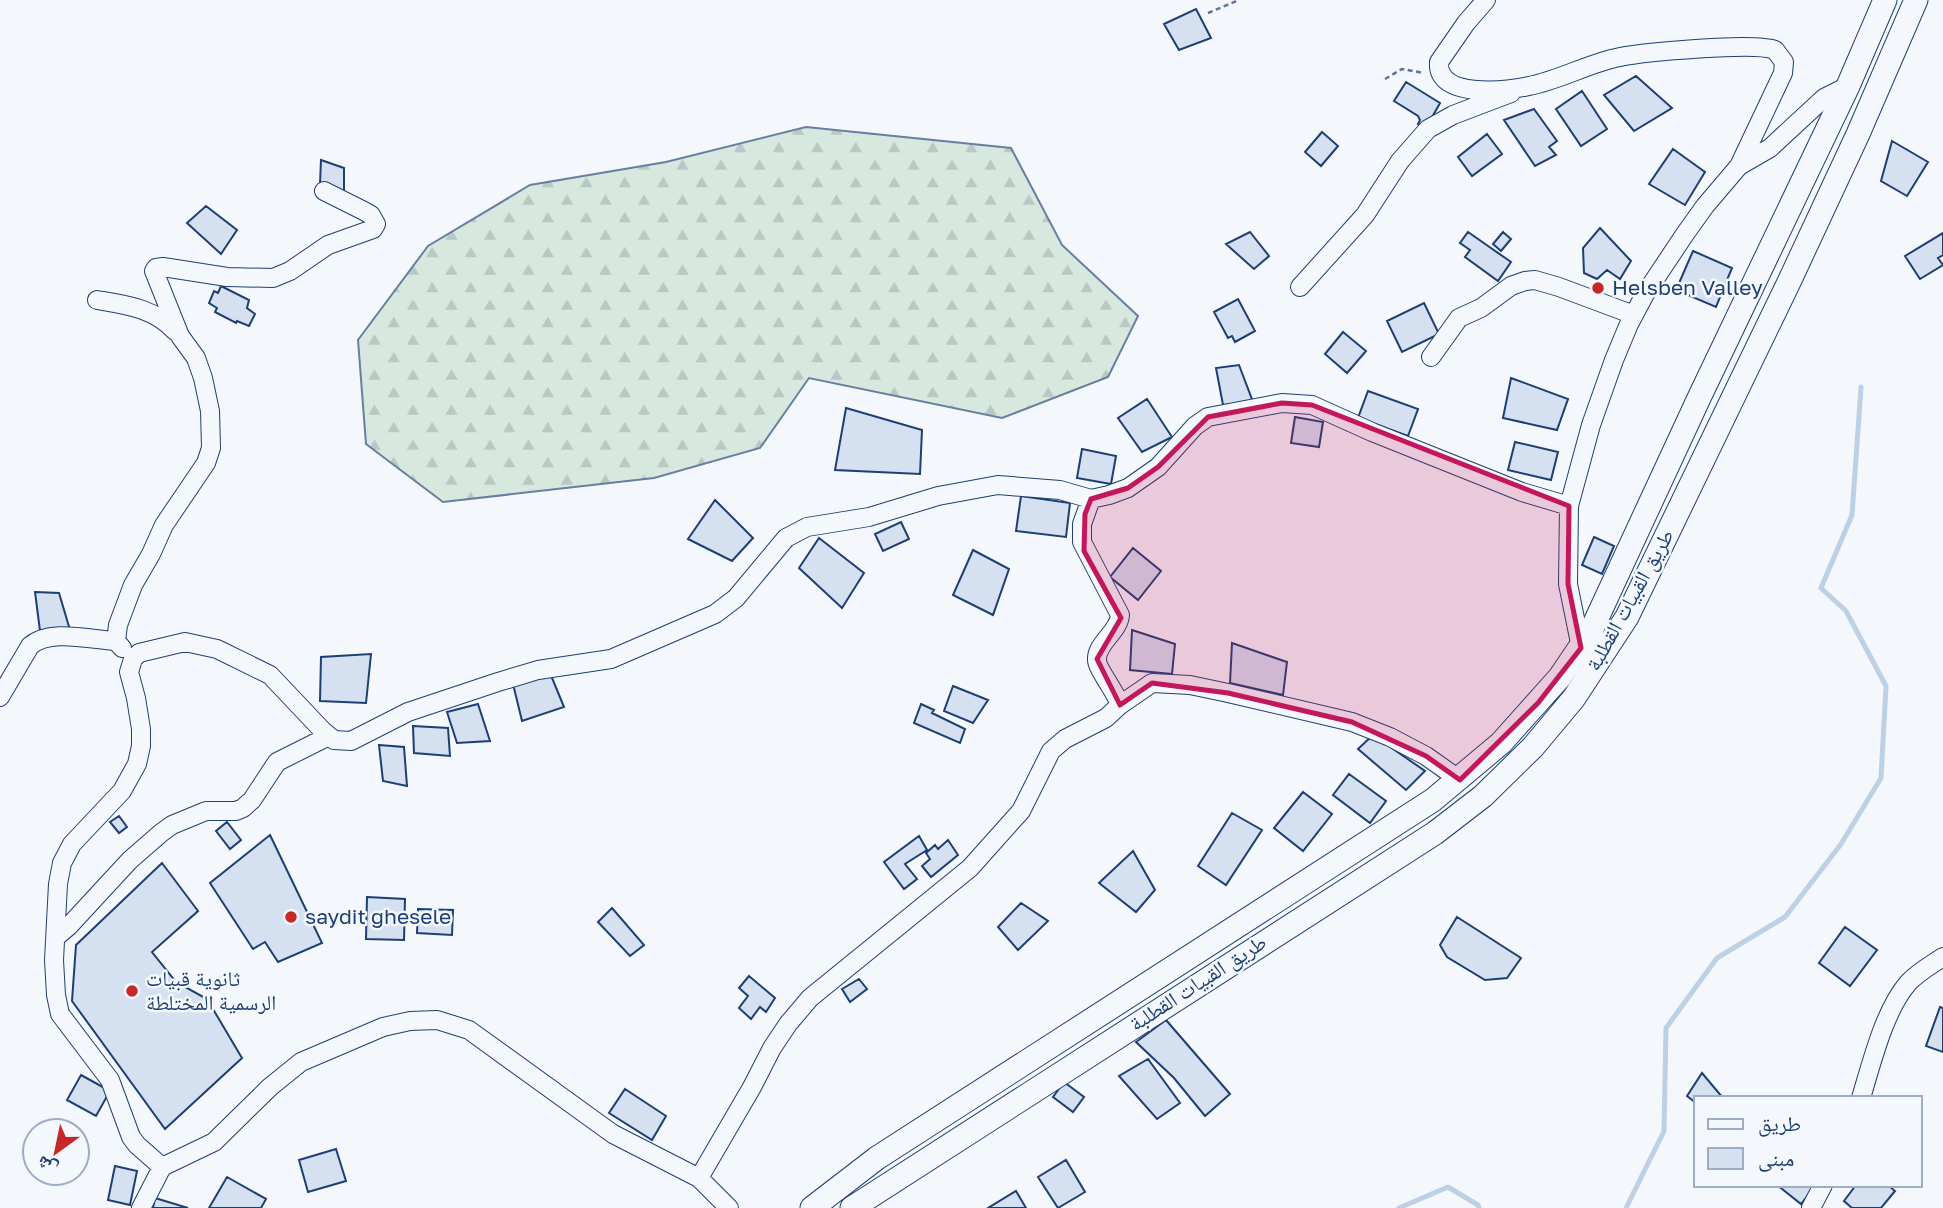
<svg xmlns="http://www.w3.org/2000/svg" width="1943" height="1208" viewBox="0 0 1943 1208" font-family="'Golos Text','Noto Naskh Arabic',sans-serif">
<style>
.forest{fill:url(#forest-firs);stroke:#687fa3;stroke-width:2}
.lines{fill:none;stroke-linecap:round;stroke-linejoin:round}
.stream{stroke:#bed0e5;stroke-width:5}
.building{fill:#d5e0f0;stroke:#1d3f73;stroke-width:2}
.minor-casing{stroke:#1d3f73;stroke-width:20}
.major-casing{stroke:#1d3f73;stroke-width:25}
.path{stroke:#5e769c;stroke-width:2.5;stroke-dasharray:5 3.5;stroke-linecap:butt}
.minor{stroke:#f4f7fb;stroke-width:18}
.major{stroke:#f4f7fb;stroke-width:23}
.marked{fill:#c2185b;fill-opacity:0.2;stroke:#c2185b;stroke-width:5;stroke-linejoin:round}
.poi-dot{fill:#c62828;stroke:#f4f7fb;stroke-width:2.5}
.labels{text-anchor:middle;stroke-width:5;stroke-linejoin:round;paint-order:stroke}
.poi-label{font-size:21px;fill:#1d3f73;stroke:#f4f7fb;text-anchor:start}
.street-label{font-size:21px;fill:#1d3f73;stroke:#f4f7fb}
</style>
<defs>
<pattern id="forest-firs" width="22" height="20" patternUnits="userSpaceOnUse" patternTransform="scale(1.75)"><rect width="22" height="20" fill="#d7e8df"/><path d="M5 1l3.5 6h-7zM16 11l3.5 6h-7z" fill="#b8c8c3"/></pattern>
</defs>
<rect width="100%" height="100%" fill="#f4f7fb"/>
<path class="forest" d="M 806,127 L 1011,148 L 1062,245 L 1138,316 L 1108,377 L 1002,418 L 809,378 L 760,448 L 654,478 L 443,502 L 366,444 L 358,340 L 428,246 L 530,185 L 666,162 Z"/>
<g class="lines">
<path class="stream" d="M 1399,1208 L 1448,1187 L 1478,1205 L 1479,1208
M 1626,1208 L 1664,1131 L 1666,1028 L 1717,958 L 1785,917 L 1841,844 L 1881,778 L 1886,686 L 1846,611 L 1821,588 L 1852,515 L 1861,387"/>
</g>
<path class="building" d="M 1196,9 L 1211,38 L 1179,50 L 1164,24 Z
M 1636,76 L 1672,108 L 1634,131 L 1604,95 Z
M 1406,82 L 1440,103 L 1426,128 L 1418,124 L 1420,120 L 1418,116 L 1394,101 Z
M 1582,91 L 1607,129 L 1581,146 L 1556,109 Z
M 1534,109 L 1557,141 L 1549,147 L 1556,155 L 1535,166 L 1504,120 Z
M 1322,132 L 1338,146 L 1321,166 L 1305,152 Z
M 1487,134 L 1502,154 L 1472,176 L 1458,157 Z
M 1892,141 L 1928,162 L 1907,196 L 1881,181 Z
M 1673,149 L 1705,172 L 1685,205 L 1649,184 Z
M 321,160 L 344,168 L 344,193 L 320,184 Z
M 206,206 L 237,230 L 221,254 L 187,223 Z
M 1600,228 L 1631,261 L 1620,279 L 1607,270 L 1597,279 L 1584,273 L 1583,248 Z
M 1250,232 L 1269,256 L 1254,269 L 1226,244 Z
M 1468,232 L 1511,262 L 1498,281 L 1465,257 L 1470,250 L 1460,243 Z
M 1503,232 L 1511,239 L 1501,251 L 1493,244 Z
M 1943,233 L 1943,255 L 1938,258 L 1943,265 L 1920,279 L 1905,256 Z
M 1693,251 L 1732,268 L 1716,307 L 1676,290 Z
M 221,286 L 249,300 L 247,308 L 255,314 L 249,326 L 237,321 L 236,323 L 215,312 L 217,308 L 209,303 L 214,291 L 218,293 Z
M 1238,299 L 1255,331 L 1235,342 L 1232,336 L 1228,338 L 1214,312 Z
M 1424,303 L 1439,334 L 1402,352 L 1387,321 Z
M 1343,332 L 1366,351 L 1347,373 L 1325,354 Z
M 1239,365 L 1253,402 L 1223,405 L 1216,368 Z
M 1511,378 L 1568,399 L 1557,430 L 1503,418 Z
M 1368,391 L 1418,409 L 1408,436 L 1358,418 Z
M 1147,399 L 1172,437 L 1142,452 L 1118,418 Z
M 846,408 L 922,430 L 920,474 L 835,470 Z
M 1295,417 L 1323,422 L 1319,447 L 1291,443 Z
M 1515,442 L 1558,452 L 1551,480 L 1508,470 Z
M 1082,449 L 1116,456 L 1111,484 L 1077,478 Z
M 1021,496 L 1070,503 L 1066,537 L 1016,531 Z
M 715,500 L 753,538 L 732,561 L 688,539 Z
M 901,522 L 909,539 L 883,551 L 875,534 Z
M 1594,537 L 1614,546 L 1602,574 L 1582,565 Z
M 819,538 L 864,573 L 842,608 L 799,568 Z
M 1133,548 L 1161,571 L 1138,600 L 1110,577 Z
M 973,550 L 1009,569 L 993,615 L 953,595 Z
M 35,592 L 59,593 L 70,630 L 40,631 Z
M 1132,630 L 1175,644 L 1172,674 L 1130,670 Z
M 1232,643 L 1287,662 L 1283,695 L 1230,683 Z
M 371,654 L 366,703 L 320,701 L 321,657 Z
M 550,673 L 564,707 L 522,721 L 513,684 Z
M 953,686 L 988,700 L 973,723 L 944,711 Z
M 478,704 L 490,741 L 457,743 L 447,712 Z
M 921,704 L 934,710 L 932,713 L 965,729 L 960,743 L 914,723 Z
M 413,726 L 448,728 L 450,756 L 414,753 Z
M 1373,735 L 1425,771 L 1406,790 L 1358,749 Z
M 379,745 L 404,747 L 407,786 L 383,781 Z
M 1349,774 L 1386,801 L 1370,823 L 1333,795 Z
M 1303,792 L 1332,814 L 1303,851 L 1274,828 Z
M 1232,813 L 1262,830 L 1226,885 L 1198,866 Z
M 119,816 L 127,827 L 119,833 L 110,822 Z
M 227,822 L 241,840 L 230,849 L 216,831 Z
M 270,835 L 322,943 L 278,962 L 265,942 L 253,949 L 210,883 Z
M 919,836 L 927,850 L 905,864 L 917,879 L 904,889 L 884,862 Z
M 948,840 L 958,855 L 931,877 L 922,866 L 930,859 L 926,853 L 935,845 L 938,849 Z
M 1133,851 L 1155,890 L 1136,912 L 1099,883 Z
M 162,863 L 198,911 L 152,952 L 176,982 L 207,999 L 242,1058 L 165,1129 L 72,1001 L 76,945 Z
M 367,897 L 405,899 L 404,940 L 366,939 Z
M 1021,903 L 1048,921 L 1018,950 L 998,927 Z
M 612,908 L 644,945 L 630,956 L 598,922 Z
M 418,909 L 453,910 L 452,935 L 417,933 Z
M 1457,917 L 1521,958 L 1507,978 L 1485,980 L 1447,957 L 1440,945 Z
M 1845,927 L 1877,950 L 1850,986 L 1819,963 Z
M 749,976 L 775,998 L 766,1012 L 760,1007 L 751,1019 L 739,1008 L 748,996 L 739,988 Z
M 859,979 L 867,989 L 850,1002 L 842,989 Z
M 1940,1007 L 1943,1008 L 1943,1052 L 1926,1046 Z
M 1166,1020 L 1230,1094 L 1205,1116 L 1174,1078 L 1136,1042 Z
M 1148,1059 L 1180,1103 L 1157,1119 L 1119,1076 Z
M 1702,1073 L 1723,1098 L 1696,1098 L 1696,1103 L 1687,1096 Z
M 81,1075 L 110,1091 L 96,1116 L 67,1100 Z
M 1064,1082 L 1084,1097 L 1073,1112 L 1053,1097 Z
M 625,1089 L 666,1116 L 652,1140 L 609,1113 Z
M 336,1149 L 346,1181 L 308,1192 L 299,1160 Z
M 1066,1160 L 1085,1192 L 1058,1208 L 1038,1177 Z
M 115,1166 L 137,1171 L 130,1205 L 108,1200 Z
M 227,1177 L 266,1199 L 261,1208 L 209,1208 Z
M 1777,1185 L 1816,1185 L 1801,1204 Z
M 1856,1185 L 1888,1185 L 1895,1191 L 1881,1208 L 1852,1208 L 1844,1201 Z
M 1016,1191 L 1026,1208 L 988,1208 Z
M 155,1198 L 188,1208 L 153,1208 Z"/>
<g class="lines">
<defs>
<path id="minor" d="M 1486,0 L 1466,23 L 1439,62 C 1436,99 1505,91 1529,86 C 1560,80 1589,63 1620,57 C 1645,52 1755,42 1775,50 L 1784,62 L 1783,73 L 1739,166
M 1300,287 L 1365,215 L 1400,161 L 1428,129 L 1453,115 L 1511,93
M 97,300 C 126,305 154,308 175,331
M 1431,357 L 1459,318 L 1481,308 L 1511,286 L 1525,281 L 1535,280 L 1559,287 L 1634,315
M 1091,499 L 1082,524 L 1082,542 L 1120,615 C 1119,632 1096,643 1097,660 C 1097,669 1116,692 1120,705 L 1152,683 L 1190,685 L 1228,693 L 1352,722 L 1390,737 L 1426,756 L 1460,780
M 116,641 L 118,625 L 133,585 L 151,554 L 164,525 L 206,463 L 211,448 L 210,411 L 203,378 L 196,358 L 180,336 L 154,271 L 156,268 L 163,267 L 227,277 L 273,278 L 290,271 L 328,245 L 373,229 L 376,224 L 371,215 L 364,211 L 324,191
M 1581,648 L 1568,584 L 1569,506 L 1591,425 L 1614,360 L 1629,324 L 1645,294 L 1685,234 L 1705,206 L 1739,166 L 1770,148 L 1824,98 L 1848,86
M 0,697 L 30,646 C 50,628 91,640 116,641 L 122,648
M 56,937 L 69,926 L 130,860 L 161,833 L 172,825 L 206,811 L 236,811 L 243,808 L 252,800 L 277,762 L 329,736
M 1861,1098 C 1872,1062 1884,1011 1908,983 C 1918,972 1931,965 1943,957
M 162,1167 L 137,1145 L 131,1137 L 110,1080 L 60,1014 L 56,995 L 54,960 L 58,884 L 62,863 L 72,844 L 122,791 L 137,764 L 141,746 L 141,729 L 136,698 L 129,672 L 133,659 L 139,653 L 185,642 L 217,649 L 270,675 L 323,731 L 334,740 L 351,741 L 408,712 L 498,682 L 538,670 L 611,659 L 715,614 L 736,598 L 786,538 L 807,527 L 869,517 L 938,496 L 998,485 L 1060,490 L 1091,499 L 1109,495 L 1128,488 L 1158,467 L 1195,426 L 1208,417 L 1282,403 L 1312,405 L 1372,432 L 1522,492 L 1569,506
M 699,1178 L 752,1087 L 772,1048 L 788,1024 L 810,998 L 970,868 L 1021,811 L 1051,751 L 1065,739 L 1106,718 L 1120,705
M 141,1208 L 162,1167 L 214,1142 L 270,1087 L 301,1062 L 383,1027 L 410,1021 L 437,1020 L 469,1030 L 613,1134 L 699,1178 L 729,1208
M 1811,1208 L 1823,1185"/>
<path id="major" d="M 812,1208 L 877,1158 L 1433,800 L 1501,743 L 1560,677 L 1591,631 L 1699,398 L 1848,86 L 1885,0
M 852,1208 L 1435,833 L 1483,796 L 1533,747 L 1574,698 L 1627,617 L 1789,282 L 1858,134 L 1916,0"/>
</defs>
<use href="#minor" class="minor-casing"/>
<use href="#major" class="major-casing"/>
<path class="path" d="M 1208,13 L 1239,0
M 1385,79 L 1402,69 L 1424,73"/>
<use href="#minor" class="minor"/>
<use href="#major" class="major"/>
</g>
<path class="marked" d="M 1282,403 L 1312,405 L 1569,506 L 1568,584 L 1581,648 L 1538,703 L 1460,780 L 1426,756 L 1352,722 L 1228,693 L 1152,683 L 1120,705 L 1097,659 L 1121,618 L 1084,551 L 1085,514 L 1091,499 L 1128,488 L 1158,467 L 1208,417 Z"/>
<g class="poi-dot">
<circle cx="1598" cy="288" r="7"/>
<circle cx="291" cy="917" r="7"/>
<circle cx="132" cy="991" r="7"/>
</g>
<g class="labels">
<g class="poi-label">
<text x="1612" y="295">Helsben Valley</text>
<text x="305" y="924">saydit ghesele</text>
<text x="146" y="986">ثانوية قبيات<tspan x="146" dy="24">الرسمية المختلطة</tspan></text>
</g>
<g class="street-label">
<text transform="translate(1630 600) rotate(-61)" y="7">طريق القبيات القطلبة</text>
<text transform="translate(1198 983) rotate(-33)" y="7">طريق القبيات القطلبة</text>
</g>
</g>
<rect x="1694" y="1096" width="228" height="91" fill="#f4f7fb" stroke="#9eadc5" stroke-width="2"/>
<rect x="1708" y="1119" width="35" height="10" fill="#f4f7fb" stroke="#9eadc5" stroke-width="2"/>
<text x="1758" y="1131" font-size="21" fill="#1d3f73">طريق</text>
<rect x="1708" y="1148" width="35" height="21" fill="#d5e0f0" stroke="#9eadc5" stroke-width="2"/>
<text x="1758" y="1166" font-size="21" fill="#1d3f73">مبنى</text>
<g transform="translate(56 1152) rotate(213)"><circle r="33" fill="#f4f7fb" stroke="#9eadc5" stroke-width="2"/>
<path d="M0-5L12 26L0 18L-12 26Z" fill="#c62828"/>
<text y="-10" font-size="19" font-weight="bold" text-anchor="middle" fill="#1d3f73">ش</text>
</g>
</svg>
